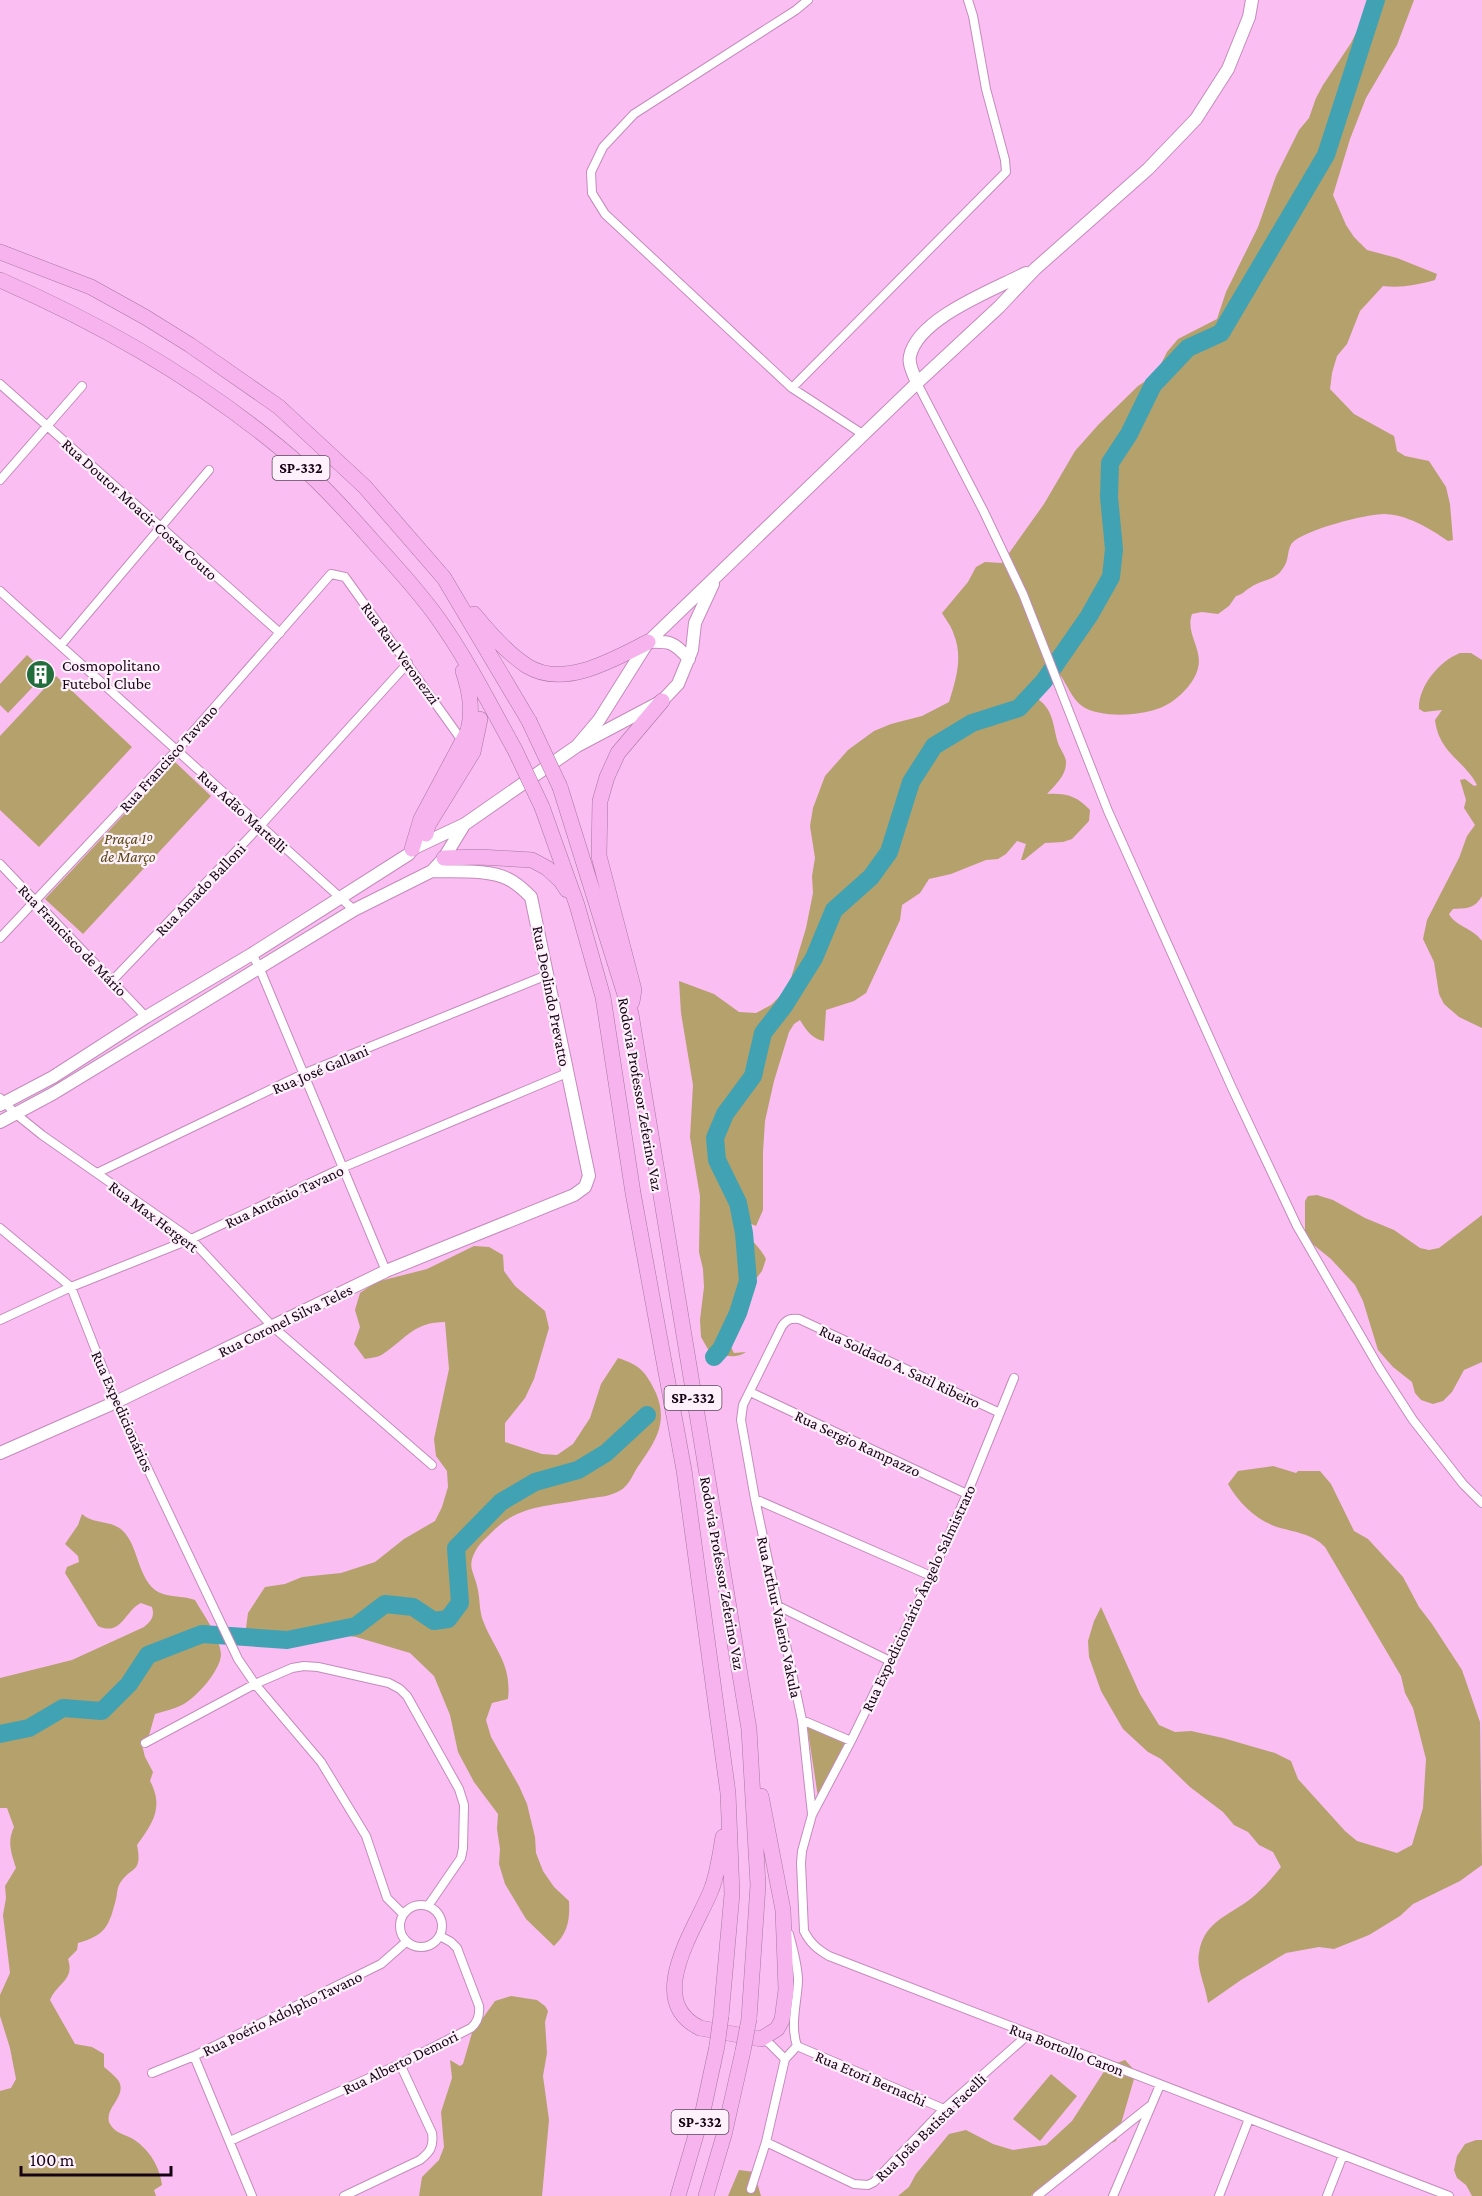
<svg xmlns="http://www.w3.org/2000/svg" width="1482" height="2196" viewBox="0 0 1482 2196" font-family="'Crimson Pro',serif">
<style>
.green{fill:#b4a16c}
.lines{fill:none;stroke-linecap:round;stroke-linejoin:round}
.river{stroke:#41a2b3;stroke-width:18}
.street-casing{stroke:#c48bbc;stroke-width:10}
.secondary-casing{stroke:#c48bbc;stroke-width:14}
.highway-casing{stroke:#a876a2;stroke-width:16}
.street{stroke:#fff;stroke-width:8}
.secondary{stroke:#fff;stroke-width:12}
.highway{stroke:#f7b3ee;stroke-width:15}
.highway-bridge-casing{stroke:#a876a2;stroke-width:16;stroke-linecap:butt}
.highway-bridge{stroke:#f7b3ee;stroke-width:15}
.labels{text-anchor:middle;stroke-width:4.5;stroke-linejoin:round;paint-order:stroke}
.shield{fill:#fef1fc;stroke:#5c4b5a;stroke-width:1.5}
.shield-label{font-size:15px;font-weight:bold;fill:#160414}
.street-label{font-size:16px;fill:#160414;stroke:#fef1fc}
.poi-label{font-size:16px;fill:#160414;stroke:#fef1fc;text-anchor:start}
.park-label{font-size:16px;font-style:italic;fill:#5b4a14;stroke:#fef1fc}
</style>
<rect width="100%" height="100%" fill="#fabef2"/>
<path class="green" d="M 1375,0 L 1414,0 L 1397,45 L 1366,98 L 1350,139 L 1333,195 L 1346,225 L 1354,237 L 1367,250 L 1397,258 L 1437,274 L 1435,280 C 1417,285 1401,288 1383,286 L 1360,311 L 1347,344 L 1337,356 L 1332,373 L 1330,389 L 1354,414 L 1394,436 L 1397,451 L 1405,456 L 1429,461 L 1446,487 L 1450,504 L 1453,540 L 1448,541 C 1431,529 1406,514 1384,514 C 1366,514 1304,530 1292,543 C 1287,550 1289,558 1285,565 C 1276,582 1264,578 1251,587 C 1244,591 1244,594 1236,596 L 1229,606 L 1218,614 L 1202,612 L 1192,614 C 1185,633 1203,649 1198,668 C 1194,685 1174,704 1157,709 C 1138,716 1099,718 1082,706 C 1073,700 1067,685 1061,676 L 1055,674 C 1047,681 1042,690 1039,700 C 1054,711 1053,727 1058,743 C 1060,749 1065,755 1066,761 C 1067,775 1055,785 1047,794 C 1066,793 1077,796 1090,810 L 1089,821 L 1072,839 L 1063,842 L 1045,843 L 1024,860 L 1021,860 L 1026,844 L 1017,841 L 1006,854 L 998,859 L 986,860 L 951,874 L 929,879 L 920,893 L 902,905 L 900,920 L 866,993 L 854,1001 L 826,1010 L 824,1041 C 812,1039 806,1030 800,1020 L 794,1024 L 789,1032 L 774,1081 L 765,1121 L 763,1152 L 763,1210 L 756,1226 L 744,1221 L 739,1223 C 746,1237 759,1245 766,1259 L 762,1271 L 745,1293 L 731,1347 L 734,1353 L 746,1352 C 735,1360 721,1355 709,1351 L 701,1337 L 700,1320 L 704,1287 L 703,1269 L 699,1252 L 700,1196 L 690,1137 L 693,1085 L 681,1013 L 679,981 L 714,994 L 739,1012 L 756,1013 L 771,1005 L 782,994 L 791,978 L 806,928 L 813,893 L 812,876 L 815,858 L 810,826 L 813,808 L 825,776 L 848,750 L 874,731 L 891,724 L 922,716 L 949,702 C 956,680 963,657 954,635 C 952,627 946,620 942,613 L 968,582 L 976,567 L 985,562 L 1002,563 L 1044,504 L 1075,451 L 1099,424 L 1138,386 L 1156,374 L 1167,352 L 1178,339 L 1217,319 L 1226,292 L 1258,227 L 1276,176 L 1299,130 L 1309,118 L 1316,98 L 1323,85 L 1351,43 L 1367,11 Z
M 1460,653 L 1471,653 L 1482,660 L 1482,896 C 1474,909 1468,908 1453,909 L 1449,914 C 1455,926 1473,928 1482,941 L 1482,1028 L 1459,1017 L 1444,1004 L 1439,994 L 1434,962 L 1423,939 L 1427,920 L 1459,858 L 1467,836 L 1475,825 L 1464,808 L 1466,800 L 1460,780 L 1465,779 L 1474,786 L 1477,785 C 1464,760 1439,753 1435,720 L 1442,710 L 1424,712 L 1419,709 C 1418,687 1439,661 1460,653 Z
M 27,655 L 46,673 L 8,713 L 0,705 L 0,684 Z
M 56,676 L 132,747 L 39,847 L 0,810 L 0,736 Z
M 174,761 L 211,796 L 83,934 L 45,899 Z
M 1317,1195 L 1333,1200 L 1365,1218 L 1394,1230 L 1420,1248 L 1429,1250 L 1439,1248 L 1482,1215 L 1482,1362 L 1464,1370 L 1452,1392 L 1443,1401 L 1433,1404 L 1421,1400 L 1415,1393 L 1412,1382 L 1393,1367 L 1378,1350 L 1363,1301 L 1355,1285 L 1331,1259 L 1310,1242 L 1305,1234 L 1305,1201 L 1308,1196 Z
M 474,1246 L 489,1247 L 503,1255 L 504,1271 L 515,1286 L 545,1311 L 549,1328 L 534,1379 L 525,1398 L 505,1423 L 505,1442 L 542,1454 L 557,1455 L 573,1444 L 590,1418 L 601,1384 L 618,1358 C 640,1365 646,1372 656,1393 C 669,1424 654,1443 637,1468 C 633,1475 628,1486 621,1490 C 610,1497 597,1497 586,1499 C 548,1507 518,1504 490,1534 C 485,1539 478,1545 475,1552 C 467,1567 474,1572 477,1586 C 480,1597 479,1607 482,1618 C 493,1649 512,1662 508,1699 L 492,1703 L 486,1720 L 491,1737 L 519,1786 L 527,1804 L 535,1837 L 536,1853 L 543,1871 L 554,1887 L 569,1901 C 570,1919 568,1933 554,1946 L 526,1919 L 505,1884 L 499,1864 L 500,1849 L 497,1829 L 498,1814 L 474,1782 L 458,1752 L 450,1715 L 434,1676 L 410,1653 L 356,1637 L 341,1635 L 308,1641 L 290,1648 L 272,1646 L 246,1628 L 248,1613 L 265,1587 L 285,1584 L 302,1577 L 341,1573 L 375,1562 L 404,1539 L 435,1521 L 442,1507 L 448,1487 L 447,1471 L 436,1456 L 434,1439 L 449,1369 L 445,1322 C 414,1322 407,1338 383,1354 C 379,1357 371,1358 365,1359 L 354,1344 L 360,1327 L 355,1310 L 360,1293 L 376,1282 L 427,1269 Z
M 1273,1466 L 1296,1473 L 1298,1471 L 1320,1471 L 1331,1484 L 1354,1531 L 1368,1539 L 1403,1577 L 1419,1607 L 1432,1624 L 1462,1670 L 1480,1722 L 1482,1865 L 1460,1881 L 1413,1904 L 1400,1916 L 1369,1935 L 1334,1949 L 1319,1947 L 1286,1953 L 1241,1980 L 1208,2003 C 1206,1987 1196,1968 1199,1953 C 1203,1925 1224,1917 1245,1903 C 1258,1894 1271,1880 1281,1867 L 1273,1852 L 1259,1845 L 1248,1832 L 1234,1825 L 1223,1812 L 1190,1787 L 1161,1759 L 1148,1752 L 1123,1729 L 1101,1691 L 1089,1657 L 1088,1641 L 1094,1621 L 1101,1607 L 1140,1694 L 1159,1725 L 1175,1732 L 1191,1731 L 1223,1738 L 1275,1753 L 1291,1761 L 1298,1779 L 1345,1831 L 1357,1841 L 1397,1853 L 1412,1845 L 1423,1808 L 1426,1759 L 1413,1708 L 1405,1693 L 1401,1676 L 1325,1547 C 1313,1534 1294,1532 1277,1527 C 1256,1520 1238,1502 1228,1484 L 1238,1471 Z
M 82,1514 C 93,1525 112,1519 124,1532 C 140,1549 138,1586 163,1594 C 173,1597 184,1596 195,1600 C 203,1614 221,1639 221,1655 C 220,1671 196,1698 182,1705 C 174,1709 164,1711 155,1714 L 148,1739 L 141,1741 L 145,1757 L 153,1772 L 150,1781 C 164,1807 153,1823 137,1845 C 143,1875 130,1865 119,1885 C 117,1889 117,1895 116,1899 C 109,1926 106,1935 78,1943 L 77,1950 L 68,1959 C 75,1980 57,1983 50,2000 L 75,2044 L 92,2047 L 104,2054 L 104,2067 C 109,2071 114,2075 118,2080 C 129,2096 102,2109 110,2124 C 115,2133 124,2134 133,2139 C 149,2149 160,2167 162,2185 L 154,2190 L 156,2196 L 0,2196 L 0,2091 L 11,2088 L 16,2079 L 10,2048 L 0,2016 L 0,1995 L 10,1973 L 3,1915 L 6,1898 L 5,1886 L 16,1868 C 11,1852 7,1842 14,1827 L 7,1808 L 0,1808 L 0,1678 L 72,1660 L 144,1627 C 151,1621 155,1617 152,1607 L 141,1603 C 125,1610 122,1637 98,1626 L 65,1573 L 67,1567 L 79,1562 L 78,1556 L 65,1544 L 78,1525 Z
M 807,1725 L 846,1743 L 818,1797 Z
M 511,1996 L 537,2000 L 545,2006 L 548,2011 L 545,2022 L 547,2053 L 543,2076 L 549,2120 L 542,2196 L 419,2196 L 422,2177 L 439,2160 L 444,2147 L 441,2112 L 452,2078 L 450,2060 L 460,2066 L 463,2064 L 472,2033 L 495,2001 Z
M 1125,2060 L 1136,2072 L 1116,2141 C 1085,2153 1056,2174 1031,2196 L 898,2196 L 909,2187 L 916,2174 L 949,2134 L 966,2130 L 993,2144 L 1013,2150 L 1046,2145 L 1072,2121 L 1107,2067 Z
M 1051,2074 L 1077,2096 L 1040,2141 L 1013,2119 Z
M 1476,2140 L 1482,2140 L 1482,2196 L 1472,2196 L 1466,2185 L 1457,2178 L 1454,2170 L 1457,2156 L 1465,2144 Z
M 739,2170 L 754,2172 L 761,2196 L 728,2196 Z"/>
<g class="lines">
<path class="river" d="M 714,1357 L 721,1349 L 738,1313 L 748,1281 L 744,1233 L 738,1203 L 717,1160 L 715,1138 L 725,1114 L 753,1076 L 763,1033 L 784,1006 L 814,958 L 834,910 L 871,877 L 889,852 L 911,782 L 934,746 L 972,723 L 1019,708 L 1044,681 L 1089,616 L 1111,577 L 1114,549 L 1109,497 L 1110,463 L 1129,434 L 1153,385 L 1188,348 L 1221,333 L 1326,155 L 1376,0
M 0,1734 L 29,1728 L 63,1708 L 102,1711 L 129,1684 L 148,1655 L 202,1634 L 287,1640 L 356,1626 L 385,1604 L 413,1607 L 434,1621 L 448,1619 L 460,1603 L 456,1548 L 501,1502 L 535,1482 L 578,1470 L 606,1453 L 647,1415"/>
<defs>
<path id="street" d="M 808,0 L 796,10 L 634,114 L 603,147 L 591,172 L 592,193 L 605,214 L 792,388 L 864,435
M 917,383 L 983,510 L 1023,594 L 1108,811 L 1232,1088 L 1297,1226 L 1380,1369 L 1413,1420 L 1463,1484 L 1482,1503
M 0,384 L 280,633
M 792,388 L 1006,172 L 1005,160 L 986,89 L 973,16 L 968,0
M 0,480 L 82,386
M 0,591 L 354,910
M 61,645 L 209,470
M 0,864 L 146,1017
M 0,938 L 177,750 L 331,574 L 345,577 L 463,742
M 252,954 L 259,967 L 386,1271
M 111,982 L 260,826 L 408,663
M 0,1098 L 16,1114 L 42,1135 L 191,1239 L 272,1326 L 432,1465
M 97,1173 L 303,1074 L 547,975
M 0,1228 L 71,1287 L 116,1402 L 238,1659 L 255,1684 L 321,1762 L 366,1836 L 387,1898 L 403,1914
M 0,1320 L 71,1287 L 191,1239 L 344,1167 L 567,1073
M 1014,1378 L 967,1494 L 931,1576 L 851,1741 L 812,1815 L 802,1851 L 801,1863 L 804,1931 C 810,1943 817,1949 829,1956 L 1449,2196
M 750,1392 L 967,1494
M 755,1499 L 931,1576
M 778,1606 L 890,1661
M 802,1720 L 851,1741
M 145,1743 L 255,1684 L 292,1668 L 304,1666 L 318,1667 L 389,1683 L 400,1689 L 407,1696 L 459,1789 L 464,1805 L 463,1848 L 461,1858 L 428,1906
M 812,1814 L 802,1720 L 755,1499 L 741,1420 L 743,1405 L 782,1326 C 787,1319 791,1318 799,1319 L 1000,1413
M400 1926a21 21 0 1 1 42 0a21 21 0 1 1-42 0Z
M 789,1934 C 793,1949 798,1966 798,1981 C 797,2003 790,2024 797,2046
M 761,2039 L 769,2043 L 785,2059
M 797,2046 L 944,2109
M 194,2056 L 252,2196
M 152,2073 L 194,2056 L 381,1964 L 406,1942
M 230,2141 L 400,2064 L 471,2028 C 478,2022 480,2015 479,2006 L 457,1948 L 451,1942 L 440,1936
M 766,2142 L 854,2184 L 868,2185 L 874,2182 L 944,2109 L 1029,2034
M 751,2189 L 766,2142 L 785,2059 L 797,2046
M 344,2196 L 420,2160 C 430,2152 434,2147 432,2133 L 400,2064
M 1037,2196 L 1150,2106
M 1113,2196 L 1160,2085
M 1219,2196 L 1249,2119
M 1327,2196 L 1343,2155"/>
<path id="secondary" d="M 917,383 C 914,374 908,365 910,356 C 918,318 993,290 1026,273
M 648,642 C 670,641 674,642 689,659
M 577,746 L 599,720 L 648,642 L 917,383 L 999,307 L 1035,269 L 1148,169 L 1196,119 L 1228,69 L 1249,17 L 1252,0
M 0,1105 L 53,1077 L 146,1017 L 252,954 L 409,854 L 412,849 L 465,824 L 577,746 L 662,701 L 678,684 L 692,650 L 695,623 L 713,584
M 0,1122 L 54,1093 L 354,910 L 432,871 L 444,858 L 464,825
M 0,1453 L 116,1402 L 386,1271 L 574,1195 L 585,1187 L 589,1176 L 531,897 C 524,890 517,883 508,879 C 489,869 454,872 432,871"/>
<path id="highway" d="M 0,252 L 91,287 L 145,317 L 190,345 L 279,407 L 365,487 L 444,578 L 529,721
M 0,280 C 101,324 194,377 279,447 C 315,476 348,513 378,547 C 399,570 419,592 437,617 C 467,659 490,705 515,750
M 474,614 C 489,632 506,652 527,666 C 564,689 614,659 648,642
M 560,787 L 631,1014 L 749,1729 L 758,1885 L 749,2019
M 542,807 L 577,905 L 603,997 L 633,1193 L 684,1470 L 728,1793 L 732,1894 L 721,2016
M 426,834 L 428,825 L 473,752 L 480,719
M 412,849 L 421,819 L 468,731 C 473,710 470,692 463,671
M 444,858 L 480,857 L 532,860 L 547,868 L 561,881 L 567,890
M 632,1002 L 634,990 L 599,856 L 600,801 L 607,777 L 618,753 L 662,701
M 723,1837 C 720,1854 718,1871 712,1888 C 697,1927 643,2000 700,2028 L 761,2039 L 777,2029 L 782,2020 L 786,1990 L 783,1910 L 761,1796
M 678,2196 L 703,2111 L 717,2046
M 706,2196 L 724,2135 L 743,2051"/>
</defs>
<use href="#street" class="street-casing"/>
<use href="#secondary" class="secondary-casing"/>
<use href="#highway" class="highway-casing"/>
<use href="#street" class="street"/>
<use href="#secondary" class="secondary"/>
<use href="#highway" class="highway"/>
<defs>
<path id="highway-bridge" d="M 529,721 L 560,787
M 515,750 L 542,807
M 717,2046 L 721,2016
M 743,2051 L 749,2019"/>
</defs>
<use href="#highway-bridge" class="highway-bridge-casing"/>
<use href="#highway-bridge" class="highway-bridge"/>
</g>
<defs>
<symbol id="building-disc" viewBox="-11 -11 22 22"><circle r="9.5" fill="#216d3b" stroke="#fef1fc"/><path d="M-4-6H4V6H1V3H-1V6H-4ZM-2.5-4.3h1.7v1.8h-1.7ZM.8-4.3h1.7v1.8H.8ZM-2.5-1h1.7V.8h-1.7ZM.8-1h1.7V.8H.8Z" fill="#fff"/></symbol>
</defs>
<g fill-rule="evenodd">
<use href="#building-disc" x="24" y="658" width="33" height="33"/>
</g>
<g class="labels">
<g class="shield">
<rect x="272.5" y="456" width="57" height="24" rx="4.5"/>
<rect x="664.5" y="1386" width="57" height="24" rx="4.5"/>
<rect x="671.5" y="2110" width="57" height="24" rx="4.5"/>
</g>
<g class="shield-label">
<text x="301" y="473">SP-332</text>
<text x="693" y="1403">SP-332</text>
<text x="700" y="2127">SP-332</text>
</g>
<g class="street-label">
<text transform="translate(140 509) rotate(42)" y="6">Rua Doutor Moacir Costa Couto</text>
<text transform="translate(401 653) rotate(54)" y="6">Rua Raul Veronezzi</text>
<text transform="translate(168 758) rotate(-48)" y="6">Rua Francisco Tavano</text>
<text transform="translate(243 811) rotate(42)" y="6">Rua Adão Martelli</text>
<text transform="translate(200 889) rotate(-46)" y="6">Rua Amado Balloni</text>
<text transform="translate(73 940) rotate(46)" y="6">Rua Francisco de Mário</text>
<text transform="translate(552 996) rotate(79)" y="6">Rua Deolindo Prevatto</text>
<text transform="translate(320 1069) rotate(-23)" y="6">Rua José Gallani</text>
<text transform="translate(641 1094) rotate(80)" y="6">Rodovia Professor Zeferino Vaz</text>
<text transform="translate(284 1196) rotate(-25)" y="6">Rua Antônio Tavano</text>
<text transform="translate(154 1216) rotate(37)" y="6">Rua Max Hergert</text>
<text transform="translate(285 1320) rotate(-26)" y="6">Rua Coronel Silva Teles</text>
<text transform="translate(900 1366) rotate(25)" y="6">Rua Soldado A. Satil Ribeiro</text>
<text transform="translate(123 1411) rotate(66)" y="6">Rua Expedicionários</text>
<text transform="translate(858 1443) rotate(25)" y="6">Rua Sergio Rampazzo</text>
<text transform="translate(723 1573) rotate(80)" y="6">Rodovia Professor Zeferino Vaz</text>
<text transform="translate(918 1598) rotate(-65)" y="6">Rua Expedicionário Ângelo Salmistraro</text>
<text transform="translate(780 1617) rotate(78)" y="6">Rua Arthur Valerio Vakula</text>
<text transform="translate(282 2013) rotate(-26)" y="6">Rua Poério Adolpho Tavano</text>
<text transform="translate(1067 2049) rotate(21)" y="6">Rua Bortollo Caron</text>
<text transform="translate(400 2062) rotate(-26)" y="6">Rua Alberto Demori</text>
<text transform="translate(871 2078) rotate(23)" y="6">Rua Etori Bernachi</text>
<text transform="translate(930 2127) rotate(-44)" y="6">Rua João Batista Facelli</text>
</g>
<g class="poi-label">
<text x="62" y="671">Cosmopolitano<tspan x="62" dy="18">Futebol Clube</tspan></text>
</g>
<g class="park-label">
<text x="128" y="844">Praça 1º<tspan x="128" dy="18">de Março</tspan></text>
</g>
</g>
<path d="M21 2166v9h150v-9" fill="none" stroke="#160414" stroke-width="3"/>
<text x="30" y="2166" font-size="18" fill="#160414" stroke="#fef1fc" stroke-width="4.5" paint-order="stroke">100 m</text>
</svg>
